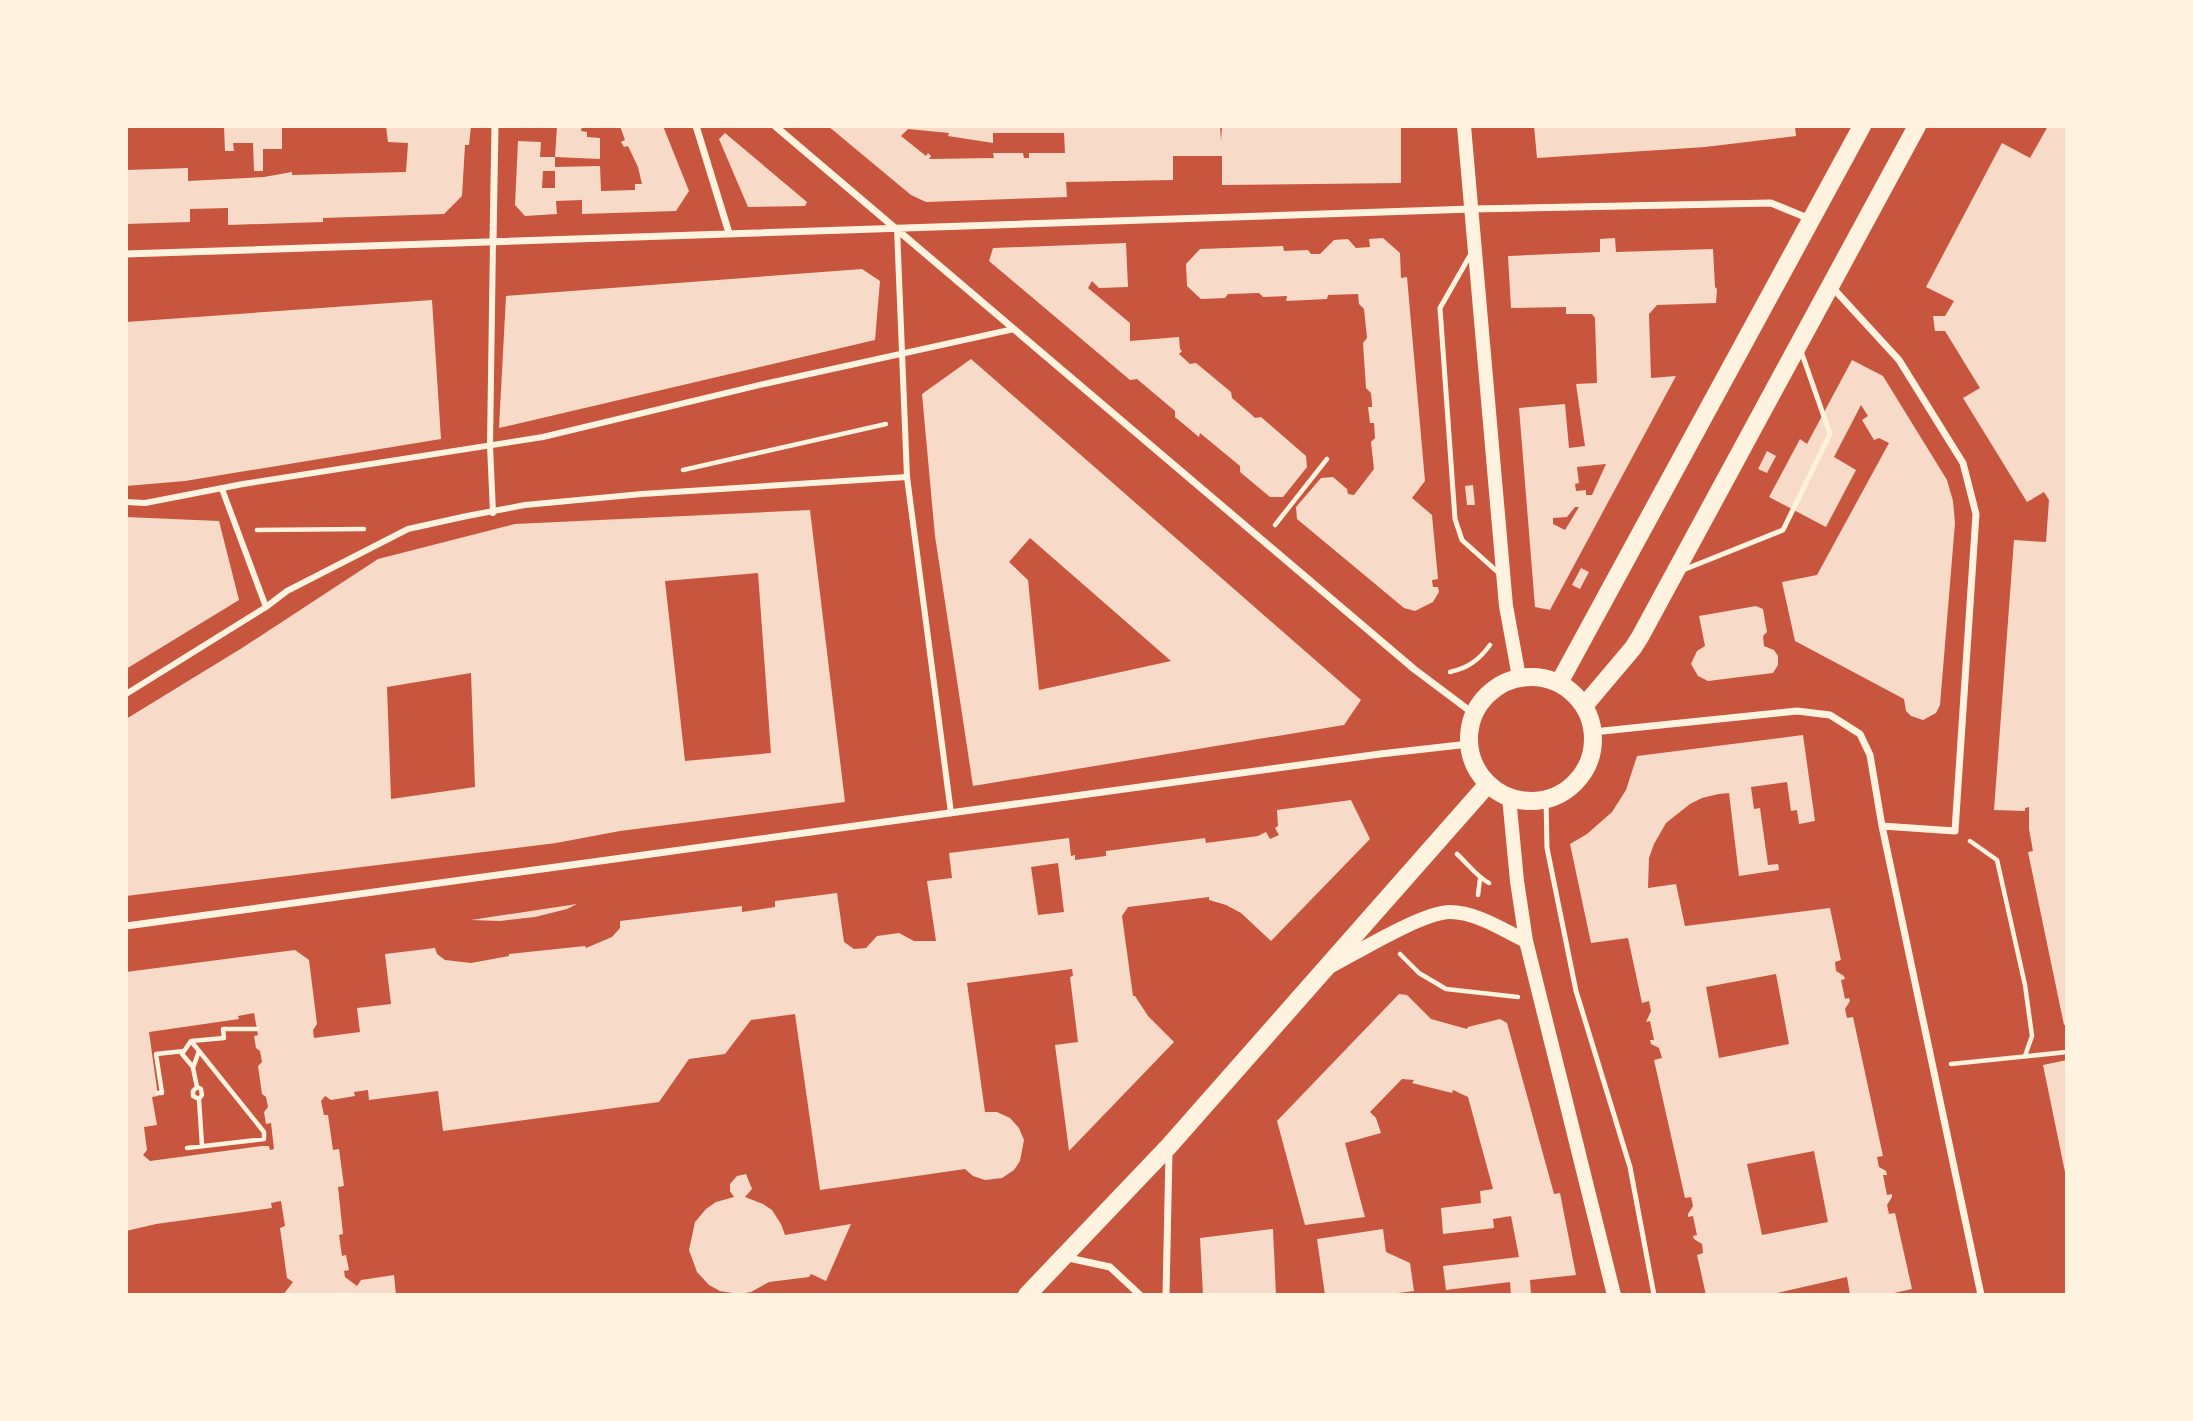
<svg xmlns="http://www.w3.org/2000/svg" width="2193" height="1421" viewBox="0 0 2193 1421" font-family="Montserrat,sans-serif">
<style>
.building{fill:#f7dbc8;fill-rule:evenodd}
.lines{fill:none;stroke-linecap:round;stroke-linejoin:round}
.path{stroke:#fff3e0;stroke-width:4.5}
.service{stroke:#fff3e0;stroke-width:5}
.pedestrian{stroke:#fff3e0;stroke-width:6}
.minor{stroke:#fff3e0;stroke-width:7}
.secondary{stroke:#fff3e0;stroke-width:14}
.primary{stroke:#fff3e0;stroke-width:18}
</style>
<rect width="100%" height="100%" fill="#c8553d"/>
<path class="building" d="M 224,126 L 282,126 L 282,149 L 263,149 L 263,171 L 254,171 L 253,143 L 233,143 L 234,151 L 225,151 Z
M 386,126 L 471,126 L 469,145 L 465,145 L 462,196 L 444,214 L 323,218 L 323,222 L 228,225 L 228,208 L 190,209 L 190,222 L 126,224 L 126,170 L 188,168 L 188,181 L 264,177 L 292,172 L 292,175 L 406,172 L 408,143 L 388,142 Z
M 557,126 L 582,126 L 581,131 L 587,132 L 587,137 L 600,138 L 600,159 L 555,157 L 555,167 L 600,166 L 601,191 L 635,190 L 635,184 L 642,184 L 638,167 L 628,146 L 624,147 L 621,142 L 625,140 L 620,126 L 663,126 L 689,191 L 676,211 L 582,214 L 582,200 L 556,201 L 557,214 L 525,216 L 515,205 L 518,141 L 541,142 L 540,157 L 555,157 ZM 543,171 L 555,171 L 555,188 L 542,188 Z
M 828,126 L 1220,126 L 1221,141 L 1222,126 L 1401,126 L 1401,183 L 1222,185 L 1222,156 L 1173,156 L 1173,180 L 1066,182 L 1067,197 L 926,202 L 911,195 ZM 908,129 L 949,133 L 948,136 L 993,143 L 993,133 L 1064,133 L 1065,153 L 1029,153 L 1029,158 L 1024,158 L 1023,153 L 993,153 L 994,158 L 929,159 L 931,156 L 928,153 L 926,156 L 901,136 Z
M 1534,126 L 1795,126 L 1796,136 L 1705,147 L 1537,158 Z
M 2048,126 L 2067,126 L 2067,1024 L 2064,1025 L 2028,852 L 2033,851 L 2029,829 L 2029,807 L 2025,808 L 2025,811 L 1994,810 L 2014,540 L 2046,542 L 2049,500 L 2044,492 L 2027,502 L 1963,398 L 1980,388 L 1945,331 L 1935,331 L 1933,316 L 1945,316 L 1954,301 L 1926,287 L 2002,143 L 2030,158 Z
M 725,133 L 807,202 L 805,206 L 748,207 L 719,139 Z
M 1383,238 L 1400,253 L 1401,278 L 1407,277 L 1425,481 L 1412,498 L 1432,515 L 1438,579 L 1432,580 L 1433,587 L 1438,587 L 1439,592 L 1433,602 L 1415,611 L 1404,608 L 1297,519 L 1296,507 L 1321,478 L 1333,477 L 1347,489 L 1348,494 L 1354,495 L 1374,469 L 1371,442 L 1375,438 L 1374,423 L 1370,423 L 1368,407 L 1372,407 L 1372,404 L 1371,393 L 1366,388 L 1363,343 L 1367,338 L 1364,309 L 1359,304 L 1358,294 L 1328,295 L 1327,299 L 1286,301 L 1287,296 L 1263,297 L 1259,293 L 1228,294 L 1225,298 L 1201,299 L 1187,286 L 1186,264 L 1200,249 L 1283,246 L 1284,251 L 1308,250 L 1311,254 L 1320,254 L 1334,240 L 1348,239 L 1356,248 L 1370,247 L 1369,239 Z
M 1615,238 L 1616,252 L 1713,249 L 1715,287 L 1717,289 L 1716,303 L 1657,305 L 1649,314 L 1651,378 L 1676,376 L 1550,610 L 1535,607 L 1519,408 L 1565,404 L 1569,448 L 1585,446 L 1576,384 L 1597,383 L 1595,318 L 1592,314 L 1566,314 L 1566,307 L 1511,308 L 1508,256 L 1600,252 L 1600,239 ZM 1606,464 L 1592,495 L 1586,495 L 1586,490 L 1576,491 L 1575,484 L 1579,483 L 1577,467 ZM 1575,507 L 1579,507 L 1565,530 L 1553,524 L 1553,518 L 1567,517 Z
M 1126,243 L 1128,287 L 1099,288 L 1092,281 L 1088,288 L 1130,323 L 1130,341 L 1179,337 L 1180,349 L 1182,351 L 1179,354 L 1190,364 L 1196,363 L 1231,392 L 1232,398 L 1252,415 L 1255,418 L 1261,417 L 1306,456 L 1307,467 L 1283,497 L 1270,497 L 1240,472 L 1240,466 L 1200,433 L 1199,437 L 1175,417 L 1175,411 L 1137,379 L 1130,380 L 989,261 L 993,248 Z
M 862,269 L 880,281 L 875,340 L 499,428 L 506,296 Z
M 432,300 L 441,439 L 185,481 L 126,486 L 126,322 Z
M 971,359 L 1361,700 L 1344,725 L 973,786 L 935,536 L 922,394 ZM 1030,538 L 1171,661 L 1039,690 L 1028,580 L 1009,562 Z
M 1852,360 L 1883,376 L 1947,480 L 1953,501 L 1955,523 L 1940,705 L 1936,713 L 1923,720 L 1911,716 L 1906,711 L 1904,699 L 1795,641 L 1782,582 L 1817,575 L 1889,443 L 1879,438 L 1874,440 L 1862,420 L 1868,416 L 1861,405 L 1834,457 L 1856,470 L 1826,527 L 1769,497 L 1800,439 L 1807,444 Z
M 1767,451 L 1776,456 L 1767,473 L 1758,469 Z
M 1473,485 L 1475,505 L 1467,505 L 1465,486 Z
M 810,510 L 845,802 L 620,831 L 556,843 L 126,896 L 126,719 L 242,648 L 378,559 L 515,524 ZM 758,573 L 771,753 L 685,761 L 665,581 ZM 471,673 L 475,787 L 391,799 L 387,687 Z
M 126,517 L 219,521 L 239,600 L 126,669 Z
M 1581,568 L 1589,572 L 1580,589 L 1572,585 Z
M 1756,606 L 1763,609 L 1767,632 L 1763,636 L 1764,646 L 1774,650 L 1778,656 L 1778,665 L 1773,673 L 1708,681 L 1698,676 L 1691,664 L 1697,651 L 1705,646 L 1699,616 Z
M 1803,735 L 1815,821 L 1799,824 L 1797,810 L 1791,811 L 1787,782 L 1751,787 L 1754,809 L 1760,808 L 1768,865 L 1778,864 L 1779,870 L 1739,876 L 1729,793 L 1719,794 L 1702,798 L 1690,804 L 1666,823 L 1654,844 L 1649,858 L 1648,888 L 1676,884 L 1685,926 L 1830,908 L 1841,960 L 1835,962 L 1836,971 L 1844,976 L 1845,979 L 1841,980 L 1845,999 L 1849,998 L 1850,1001 L 1845,1009 L 1847,1018 L 1853,1017 L 1883,1156 L 1877,1157 L 1879,1167 L 1886,1171 L 1887,1175 L 1883,1175 L 1887,1195 L 1892,1194 L 1892,1197 L 1887,1205 L 1889,1214 L 1895,1213 L 1912,1289 L 1885,1295 L 1850,1295 L 1847,1277 L 1768,1295 L 1706,1295 L 1697,1255 L 1703,1253 L 1702,1244 L 1694,1239 L 1693,1236 L 1697,1235 L 1693,1216 L 1688,1217 L 1688,1214 L 1693,1206 L 1691,1197 L 1685,1198 L 1654,1060 L 1662,1058 L 1659,1048 L 1651,1044 L 1650,1040 L 1654,1040 L 1650,1021 L 1646,1022 L 1651,1011 L 1649,1001 L 1642,1003 L 1628,938 L 1591,943 L 1570,844 L 1587,834 L 1612,812 L 1626,790 L 1637,756 ZM 1776,974 L 1789,1044 L 1719,1058 L 1706,987 ZM 1814,1151 L 1828,1222 L 1762,1235 L 1747,1164 Z
M 1351,800 L 1370,839 L 1271,941 L 1241,913 L 1226,905 L 1209,900 L 1209,897 L 1128,907 L 1122,916 L 1133,996 L 1135,996 L 1148,1016 L 1174,1042 L 1069,1151 L 1055,1045 L 1078,1042 L 1070,977 L 1073,976 L 1072,969 L 967,983 L 985,1112 L 997,1112 L 1010,1118 L 1019,1128 L 1024,1140 L 1020,1161 L 1014,1170 L 1002,1178 L 985,1180 L 973,1176 L 965,1169 L 820,1190 L 795,1014 L 751,1020 L 725,1054 L 689,1059 L 659,1102 L 443,1131 L 438,1091 L 369,1100 L 368,1090 L 354,1092 L 355,1096 L 331,1100 L 325,1096 L 321,1101 L 324,1115 L 328,1115 L 333,1150 L 339,1149 L 344,1186 L 338,1187 L 343,1234 L 339,1235 L 342,1256 L 346,1255 L 349,1270 L 344,1271 L 345,1277 L 357,1286 L 361,1280 L 394,1275 L 396,1295 L 283,1295 L 293,1282 L 287,1278 L 280,1228 L 285,1226 L 281,1201 L 271,1203 L 272,1208 L 156,1224 L 126,1231 L 126,972 L 295,950 L 309,960 L 317,1024 L 313,1030 L 314,1038 L 360,1032 L 357,1008 L 391,1004 L 385,954 L 435,948 L 437,954 L 445,960 L 471,963 L 509,956 L 509,954 L 585,946 L 586,948 L 612,937 L 620,928 L 620,921 L 742,906 L 742,912 L 775,907 L 775,901 L 837,893 L 844,942 L 854,949 L 866,948 L 877,936 L 899,933 L 914,941 L 936,941 L 927,881 L 952,878 L 949,853 L 1069,838 L 1071,856 L 1075,855 L 1075,860 L 1106,856 L 1106,851 L 1205,838 L 1206,843 L 1258,836 L 1266,832 L 1270,839 L 1279,835 L 1275,828 L 1278,826 L 1277,810 ZM 1058,863 L 1064,912 L 1038,915 L 1031,867 ZM 254,1013 L 258,1035 L 254,1036 L 256,1048 L 260,1051 L 262,1062 L 258,1066 L 262,1094 L 266,1097 L 268,1107 L 264,1112 L 266,1124 L 271,1123 L 274,1149 L 270,1150 L 269,1146 L 262,1146 L 150,1161 L 143,1155 L 147,1150 L 144,1127 L 157,1125 L 152,1097 L 158,1096 L 149,1032 L 239,1019 L 238,1016 Z
M 577,904 L 567,909 L 535,917 L 500,921 L 471,920 Z
M 1399,994 L 1407,995 L 1431,1019 L 1467,1029 L 1468,1027 L 1500,1019 L 1507,1023 L 1554,1194 L 1560,1193 L 1576,1275 L 1530,1280 L 1531,1295 L 1511,1295 L 1510,1282 L 1446,1290 L 1443,1266 L 1519,1257 L 1511,1216 L 1493,1219 L 1494,1228 L 1443,1234 L 1441,1208 L 1481,1203 L 1480,1191 L 1493,1189 L 1468,1097 L 1453,1090 L 1452,1093 L 1412,1083 L 1414,1080 L 1402,1079 L 1370,1112 L 1376,1118 L 1381,1133 L 1345,1143 L 1365,1217 L 1305,1225 L 1277,1121 Z
M 2067,1060 L 2067,1177 L 2066,1177 L 2043,1065 Z
M 746,1174 L 752,1189 L 745,1197 L 763,1204 L 772,1210 L 781,1224 L 785,1235 L 851,1224 L 826,1281 L 811,1274 L 809,1277 L 769,1282 L 751,1292 L 739,1294 L 720,1291 L 709,1285 L 697,1272 L 689,1250 L 695,1222 L 706,1209 L 716,1202 L 734,1197 L 730,1191 L 730,1184 L 737,1176 Z
M 1273,1229 L 1276,1295 L 1203,1295 L 1200,1238 Z
M 1383,1229 L 1386,1252 L 1410,1263 L 1414,1291 L 1381,1295 L 1325,1295 L 1317,1239 Z"/>
<g class="lines">
<path class="path" d="M 683,470 L 886,424
M 1275,525 L 1327,459
M 257,530 L 364,529
M 1450,672 C 1468,668 1479,660 1490,645
M 1970,841 L 1997,860 L 2025,985 L 2032,1036 L 2025,1056
M 1457,854 C 1467,863 1478,878 1489,883
M 1478,895 L 1480,879
M 1400,954 L 1419,973 L 1446,989 L 1518,997
M 191,1041 L 182,1054 L 193,1067
M 199,1051 L 193,1068 L 197,1087 L 201,1089 L 202,1095 L 199,1099 L 202,1146
M 1951,1064 L 2067,1052
M 197,1087 L 193,1091 L 193,1096 L 199,1099
M 158,1093 L 162,1093 L 156,1054 L 184,1051
M 187,1148 L 264,1139 L 264,1132 L 191,1041 L 224,1038 L 223,1029 L 257,1029"/>
<path class="service" d="M 1472,252 L 1440,308 L 1455,519 L 1462,540 L 1501,575
M 1683,570 L 1783,530 L 1830,434 L 1801,351
M 1546,799 L 1547,848 L 1576,991 L 1630,1167 L 1654,1295"/>
<path class="pedestrian" d="M 897,228 L 907,477 L 951,813
M 493,241 L 490,445 L 493,513
M 222,489 L 266,607
M 126,502 L 145,503 L 243,484 L 543,437 L 764,384 L 1014,329
M 126,694 L 266,607 L 287,591 L 408,529 L 467,516 L 525,505 L 642,494 L 907,477"/>
<path class="minor" d="M 696,126 L 729,233
M 775,126 L 1414,669 L 1474,714
M 493,241 L 495,126
M 126,254 L 1472,209 L 1771,203 L 1810,219
M 1832,287 L 1899,360 L 1963,463 L 1976,514 L 1955,831 L 1882,826
M 1593,732 L 1797,711 L 1830,715 L 1860,734 L 1870,755 L 1882,826 L 1981,1295
M 126,926 L 1380,754 L 1469,744
M 1064,1257 L 1110,1267 L 1140,1295
M 1166,1295 L 1169,1152"/>
<path class="secondary" d="M 1464,126 L 1506,606 L 1519,677
M 1509,797 L 1517,881 L 1526,941 L 1614,1295
M 1331,966 C 1358,952 1423,912 1450,912 C 1476,912 1503,930 1526,941"/>
<path class="primary" d="M1469 739a62 62 0 1 1 124 0a62 62 0 1 1-124 0Z
M 1559,683 L 1862,126
M 1584,706 L 1633,648 L 1640,637 L 1917,126
M 1027,1295 L 1169,1146 L 1488,784"/>
</g>
<rect width="2193" height="1421" fill="none" stroke="#fff3e0" stroke-width="256"/>
</svg>
